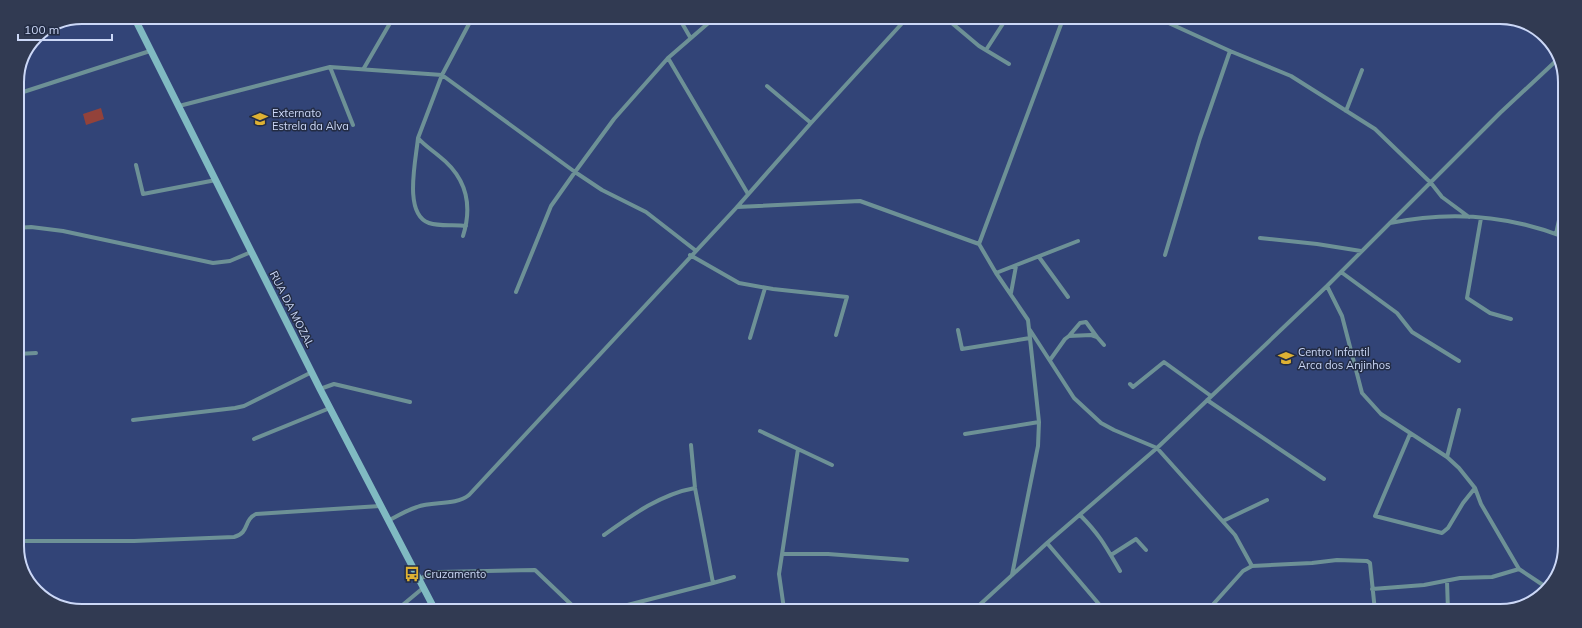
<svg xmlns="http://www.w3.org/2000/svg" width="1582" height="628" viewBox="0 0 1582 628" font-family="Mulish,sans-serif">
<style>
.park{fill:#93423a}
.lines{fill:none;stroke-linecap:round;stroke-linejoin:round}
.minor{stroke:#6d9196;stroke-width:4}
.secondary{stroke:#80bac2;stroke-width:7}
.labels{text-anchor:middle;stroke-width:3;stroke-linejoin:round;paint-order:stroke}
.poi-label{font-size:11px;fill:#ccd8f7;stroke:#232c44;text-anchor:start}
.street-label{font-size:11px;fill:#ccd8f7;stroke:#232c44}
.rim{fill:none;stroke:#ccd8f7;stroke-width:2}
</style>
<rect width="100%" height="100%" fill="#324477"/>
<path class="park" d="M 101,108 L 104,119 L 86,125 L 83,114 Z"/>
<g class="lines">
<path class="minor" d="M 679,18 L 690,37
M 947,19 L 979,46 L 1009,64
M 1162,20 L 1230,51 L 1291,76 L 1375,129 L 1431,183 L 1442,197 L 1469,217
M 986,50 L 1006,19
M 668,58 L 748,194
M 330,67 L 353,125
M 364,68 L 393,18
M 767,86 L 811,123
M 17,94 L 150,51
M 179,106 L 330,67 L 442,75 L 575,172 L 602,190 L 646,212 L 695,250
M 1346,111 L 1362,70
M 418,138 C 416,160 403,214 429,223 C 441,227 454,224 466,226
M 136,165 L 143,194 L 216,180
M 737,207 L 860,201 L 979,244 L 996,273 L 1028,320 L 1039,422 L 1038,446 L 1012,575
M 1481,218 L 1467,298 L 1490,313 L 1511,319
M 1390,223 C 1448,211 1508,215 1564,237
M 17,228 L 31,227 L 63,231 L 213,263 L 230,261 L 251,252
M 1556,234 L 1564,197
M 463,236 C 473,204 466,177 439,156 C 432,150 424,145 418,138 L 442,75 L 470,22 L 476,23 L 478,18
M 1260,238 L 1317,244 L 1361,251
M 979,244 L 1063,19
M 690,255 L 739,283 L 773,289 L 847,297 L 836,335
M 1165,255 L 1200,138 L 1230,51
M 1039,257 L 1068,297
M 1341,272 L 1397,313 L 1412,332 L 1459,361
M 996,273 L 1078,241
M 1327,286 L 1342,316 L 1362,393 L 1381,414 L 1447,457 L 1459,468 L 1475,488 L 1481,504 L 1519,569 L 1546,587
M 516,292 L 551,206 L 575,172 L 614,119 L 668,58 L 713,19
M 1011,293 L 1016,266
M 958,330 L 962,349 L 1030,338
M 1030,330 L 1074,398 L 1101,423 L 1114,430 L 1157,448 L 1235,535 L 1252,566
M 1069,336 L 1080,323 L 1086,322 L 1097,337
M 750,338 L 765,288
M 17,354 L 36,353
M 1050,360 L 1065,339 L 1069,336 L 1091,335 L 1097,337 L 1104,345
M 1130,384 L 1133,387 L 1164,362 L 1211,396
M 320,389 L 334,384 L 410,402
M 1207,400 L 1324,479
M 133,420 L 235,408 L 244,406 L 312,372
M 760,431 L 798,449
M 965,434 L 1039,422
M 1410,434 L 1375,516 L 1442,533 L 1448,528 L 1463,503 L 1475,488
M 254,439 L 330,408
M 1447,457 L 1459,410
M 1080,515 C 1100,535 1106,547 1120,571
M 388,521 C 397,516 407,510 417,507 C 433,501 455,506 469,495 L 737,207 L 811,123 L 906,19
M 1223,521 L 1267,500
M 604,535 C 632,515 661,494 695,488
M 17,541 L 134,541 L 234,537 C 250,533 243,520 256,514 L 380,506
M 1047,543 L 1104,610
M 782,554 L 828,554 L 907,560
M 1111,555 L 1136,539 L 1146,550
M 418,579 L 439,572 L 535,570 L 576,609
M 1447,581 L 1448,611
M 713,583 L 734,577
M 1372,589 L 1424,585 L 1460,578 L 1492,577 L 1519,569
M 399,608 L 423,588
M 612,609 L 713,583 L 695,488 L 691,445
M 784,609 L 779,574 L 798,449 L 832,465
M 974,610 L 1047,543 L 1157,448 L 1327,286 L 1500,113 L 1558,59
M 1208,610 L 1243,571 L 1252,566 L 1312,563 L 1337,560 L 1367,561 L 1370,563 L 1375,611"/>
<path class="secondary" d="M 134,17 L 320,389 L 434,608"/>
</g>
<defs>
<symbol id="university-bare" viewBox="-9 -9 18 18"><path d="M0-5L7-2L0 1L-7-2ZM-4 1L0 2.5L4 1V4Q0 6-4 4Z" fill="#deb133" stroke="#232c44" stroke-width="2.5" paint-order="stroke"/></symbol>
<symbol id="school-bare" viewBox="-9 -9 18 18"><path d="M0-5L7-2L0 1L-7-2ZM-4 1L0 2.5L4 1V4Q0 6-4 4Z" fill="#deb133" stroke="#232c44" stroke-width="2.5" paint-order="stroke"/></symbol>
<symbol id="bus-bare" viewBox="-9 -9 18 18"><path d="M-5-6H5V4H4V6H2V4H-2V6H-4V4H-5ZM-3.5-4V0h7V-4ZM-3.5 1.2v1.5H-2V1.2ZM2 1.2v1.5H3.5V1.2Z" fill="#deb133" stroke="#232c44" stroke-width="2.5" paint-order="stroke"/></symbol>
</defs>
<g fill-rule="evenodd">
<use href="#university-bare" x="249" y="108" width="22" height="22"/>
<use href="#school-bare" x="1275" y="347" width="22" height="22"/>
<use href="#bus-bare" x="401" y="563" width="22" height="22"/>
</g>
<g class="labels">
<g class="poi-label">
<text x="272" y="117">Externato<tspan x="272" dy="13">Estrela da Alva</tspan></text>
<text x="1298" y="356">Centro Infantil<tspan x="1298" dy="13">Arca dos Anjinhos</tspan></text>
<text x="424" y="578">Cruzamento</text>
</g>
<g class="street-label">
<text transform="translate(292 309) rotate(63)" y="4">RUA DA MOZAL</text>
</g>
</g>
<path d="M0 0H1582V628H0ZM82 24H1500A58 58 0 0 1 1558 82V546A58 58 0 0 1 1500 604H82A58 58 0 0 1 24 546V82A58 58 0 0 1 82 24Z" fill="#313a52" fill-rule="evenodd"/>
<path class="rim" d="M82 24H1500A58 58 0 0 1 1558 82V546A58 58 0 0 1 1500 604H82A58 58 0 0 1 24 546V82A58 58 0 0 1 82 24Z"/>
<path d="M18 34v6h94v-6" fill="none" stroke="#ccd8f7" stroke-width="2"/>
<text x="24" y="34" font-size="12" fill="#ccd8f7" stroke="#232c44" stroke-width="3" paint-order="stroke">100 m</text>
</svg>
